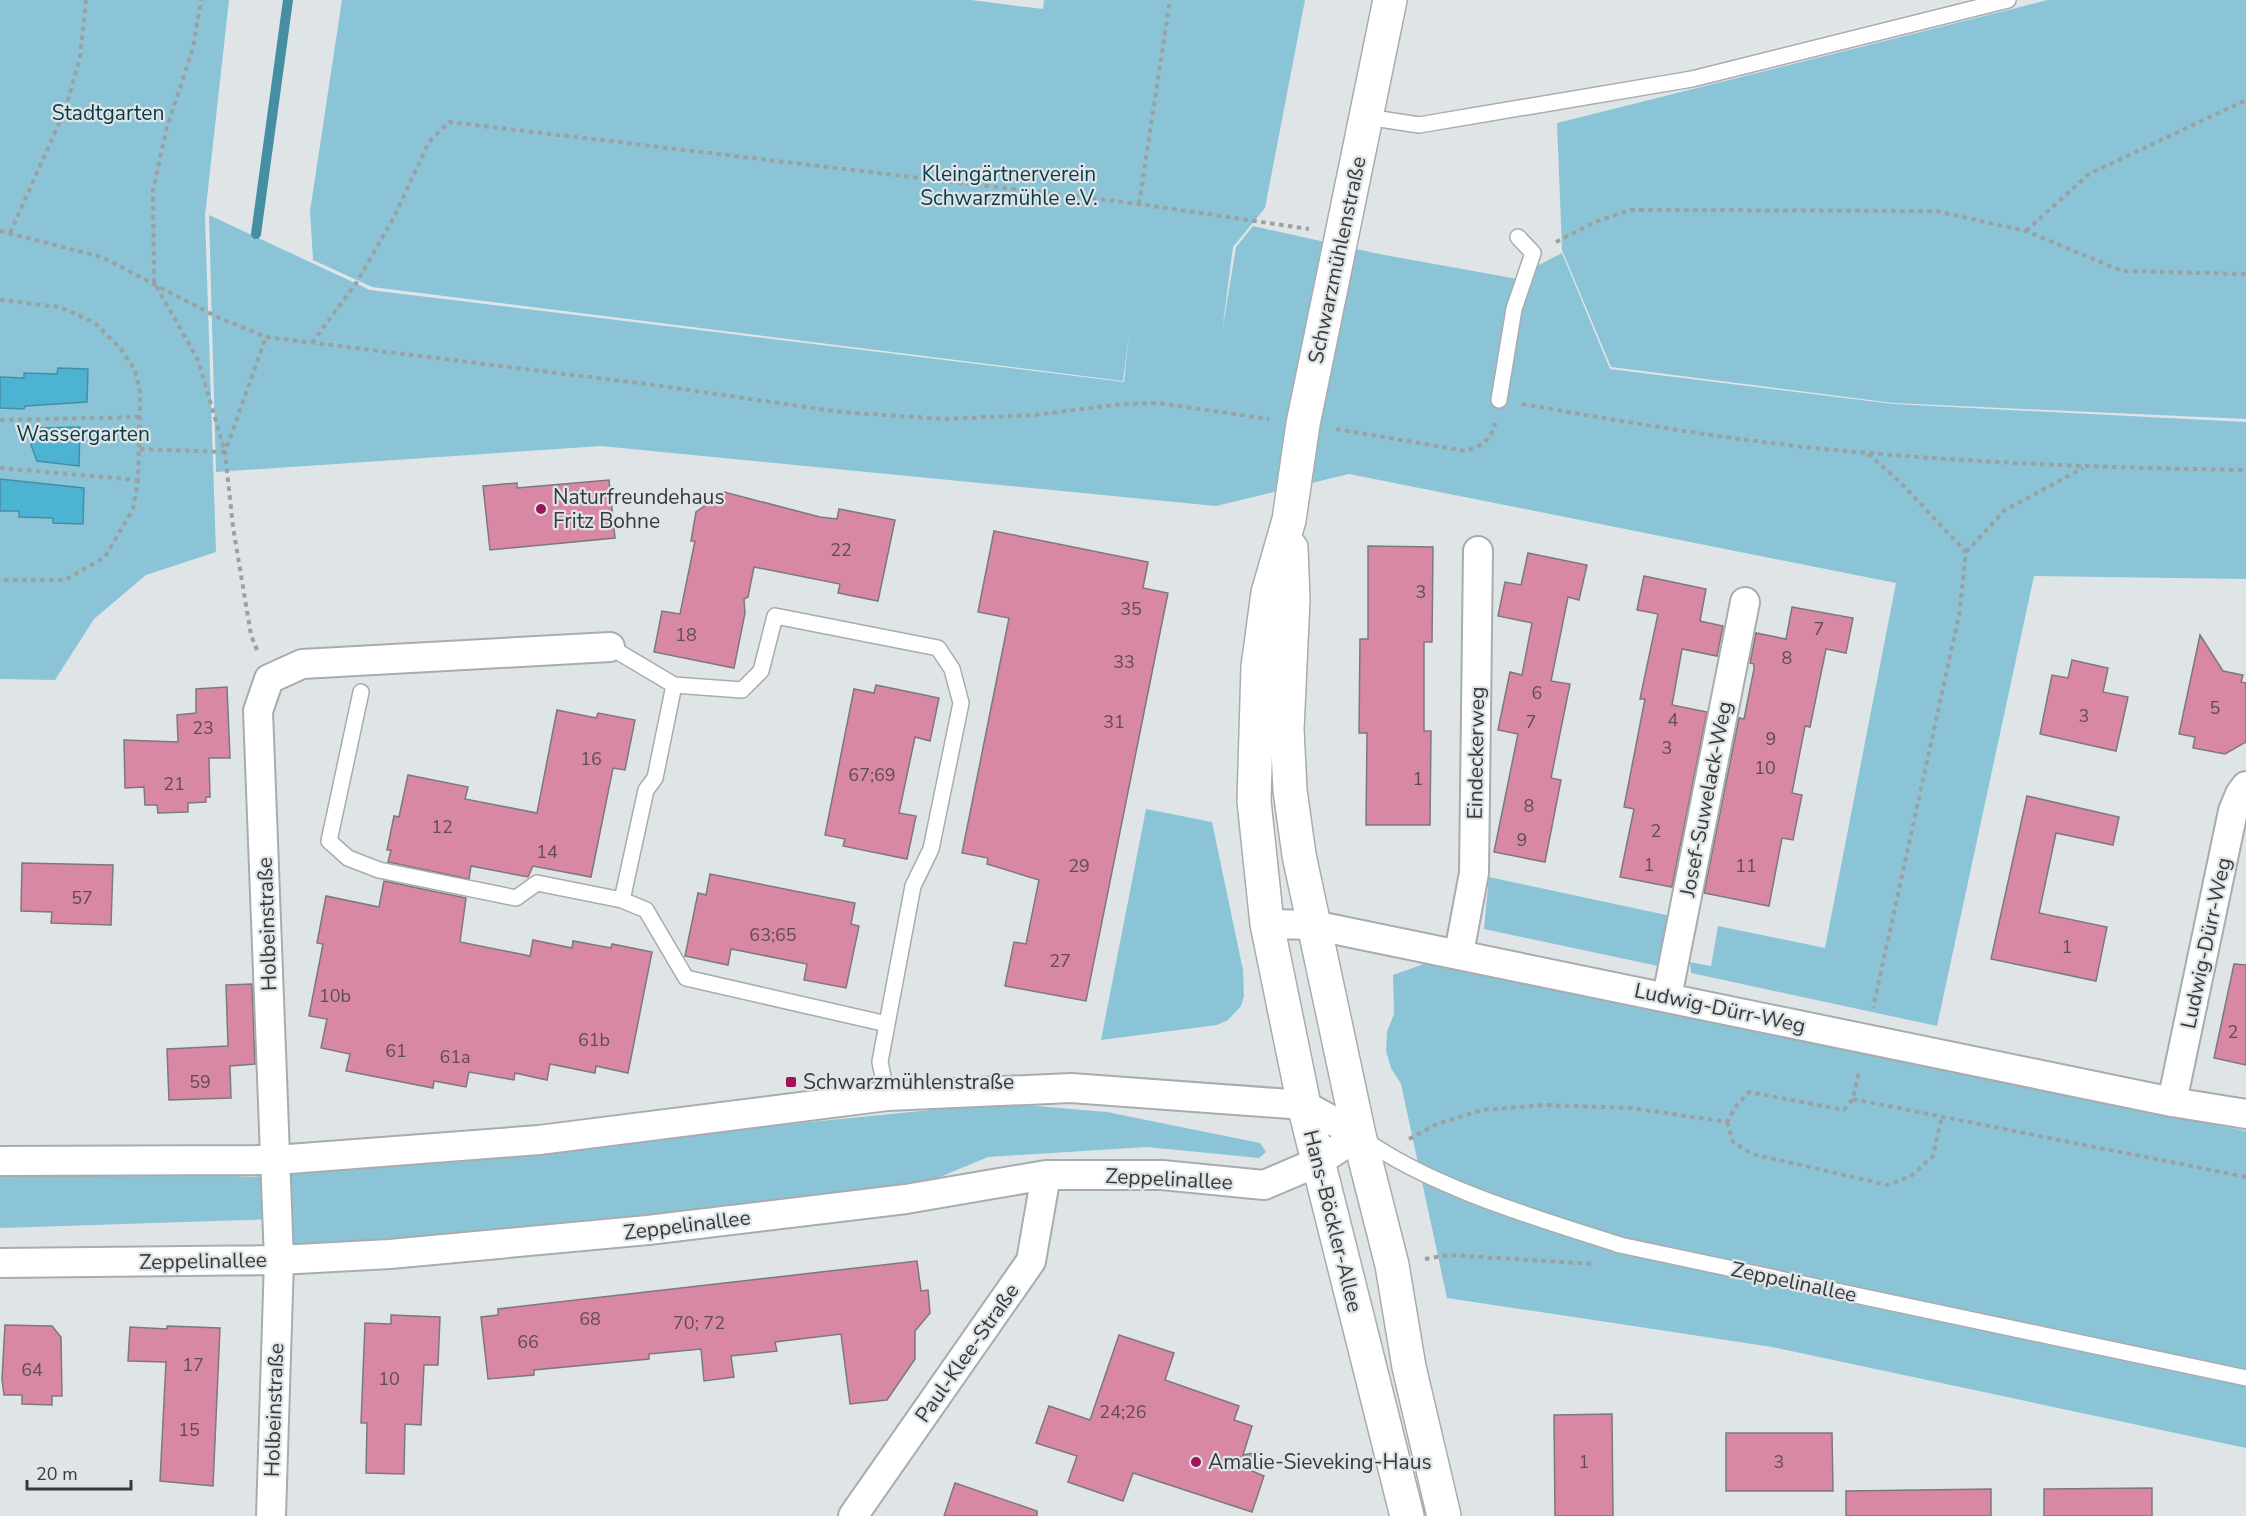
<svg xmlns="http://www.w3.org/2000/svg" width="2246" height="1516" viewBox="0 0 2246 1516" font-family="'Nunito Sans',sans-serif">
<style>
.green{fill:#8cc4d7}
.water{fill:#4cb3d2;stroke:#468ea4;stroke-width:1.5}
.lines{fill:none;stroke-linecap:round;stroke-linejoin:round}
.stream{stroke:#468ea4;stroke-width:10}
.building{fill:#d888a4;stroke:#7d7879;stroke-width:1.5}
.lane-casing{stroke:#a7acae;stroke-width:18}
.street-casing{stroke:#a7acae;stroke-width:32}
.secondary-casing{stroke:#a7acae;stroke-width:36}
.path{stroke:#9ba0a1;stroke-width:4;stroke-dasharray:4.5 4.5;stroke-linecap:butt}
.lane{stroke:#fff;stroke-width:15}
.street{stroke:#fff;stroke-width:28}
.secondary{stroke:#fff;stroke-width:33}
.poi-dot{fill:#a0115a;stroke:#dfe5e7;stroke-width:2}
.labels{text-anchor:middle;stroke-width:4.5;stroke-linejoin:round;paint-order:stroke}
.number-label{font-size:18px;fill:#5f4d54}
.park-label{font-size:21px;fill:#0a3a47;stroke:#dfe5e7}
.street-label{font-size:21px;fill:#37393a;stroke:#dfe5e7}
.poi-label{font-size:21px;fill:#37393a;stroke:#dfe5e7;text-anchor:start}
</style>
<rect width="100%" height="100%" fill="#dfe5e7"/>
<path class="green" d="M 0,0 L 229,0 L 205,216 L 216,552 L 146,575 L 94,619 L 55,680 L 0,679 Z
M 342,0 L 971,0 L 1043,9 L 1044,0 L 1305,0 L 1265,208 L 1233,247 L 1222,332 L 1236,247 L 1253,226 L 1379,254 L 1529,281 L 1531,269 L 1562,253 L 1610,369 L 1893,404 L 2246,422 L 2246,579 L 2034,576 L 1937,1026 L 1691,973 L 1690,962 L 1711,966 L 1718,926 L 1825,948 L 1896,583 L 1349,474 L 1216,506 L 601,446 L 216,472 L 209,215 L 370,290 L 1124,382 L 1129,334 L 1123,381 L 372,287 L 313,260 L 310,211 Z
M 2048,0 L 2246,0 L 2246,419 L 1893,403 L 1611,367 L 1562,250 L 1557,123 Z
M 1146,809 L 1212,822 L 1243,970 L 1244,996 L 1241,1006 L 1228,1020 L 1217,1025 L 1101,1040 Z
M 1489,877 L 1671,916 L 1662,960 L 1658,966 L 1484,929 Z
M 1424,964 L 1454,965 L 2246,1131 L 2246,1448 L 1772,1347 L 1447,1298 L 1401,1084 L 1391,1068 L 1386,1051 L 1387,1032 L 1394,1014 L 1393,975 Z
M 1002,1103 L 1107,1112 L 1260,1143 L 1266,1152 L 1259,1158 L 1147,1147 L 988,1157 L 904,1192 L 277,1257 L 278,1219 L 0,1228 L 0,1163 L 252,1177 Z"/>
<path class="water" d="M 58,368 L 88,369 L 87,402 L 25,406 L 24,409 L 0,408 L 0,377 L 24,378 L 24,373 L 57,374 Z
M 80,427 L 79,466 L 37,461 L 31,445 L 36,428 Z
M 0,479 L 84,488 L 83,524 L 53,523 L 53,518 L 19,517 L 19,511 L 0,511 Z"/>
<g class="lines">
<path class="stream" d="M 256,234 L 288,0"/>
</g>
<path class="building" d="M 609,480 L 615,538 L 490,550 L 483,486 L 517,483 L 517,488 Z
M 724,492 L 820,517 L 837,519 L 839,509 L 895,520 L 878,601 L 838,593 L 840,584 L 754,567 L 748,597 L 744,599 L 745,613 L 734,668 L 654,652 L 662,611 L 680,614 L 695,541 L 691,541 L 696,512 Z
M 994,531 L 1148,562 L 1143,588 L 1168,593 L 1086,1001 L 1005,986 L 1014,942 L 1026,944 L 1039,880 L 987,864 L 988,858 L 962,853 L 1009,618 L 978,612 Z
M 1368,546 L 1433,547 L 1432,642 L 1424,642 L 1424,731 L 1431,731 L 1430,825 L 1366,825 L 1367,733 L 1359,733 L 1360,639 L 1368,639 Z
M 1528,553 L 1587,565 L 1579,600 L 1568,597 L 1551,681 L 1570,684 L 1551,778 L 1561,780 L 1545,862 L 1494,852 L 1518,734 L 1498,730 L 1510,672 L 1522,675 L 1532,623 L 1498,616 L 1505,582 L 1521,585 Z
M 1644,576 L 1706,589 L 1700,621 L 1723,626 L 1717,656 L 1682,649 L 1672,705 L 1707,712 L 1672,887 L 1620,877 L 1634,809 L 1624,807 L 1645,699 L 1640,699 L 1658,614 L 1637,610 Z
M 1792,607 L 1853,618 L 1846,653 L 1826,649 L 1810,727 L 1805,726 L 1792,793 L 1802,795 L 1793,840 L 1782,838 L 1769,906 L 1704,893 L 1739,718 L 1744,719 L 1754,669 L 1754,664 L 1750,663 L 1756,633 L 1786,639 Z
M 2200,635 L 2223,671 L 2243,675 L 2241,682 L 2246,683 L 2246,742 L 2225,754 L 2193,748 L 2195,737 L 2179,734 Z
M 2072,660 L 2108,668 L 2103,692 L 2128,697 L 2116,751 L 2040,734 L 2052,675 L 2068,678 Z
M 876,685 L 939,698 L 930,741 L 915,737 L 899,813 L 916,816 L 907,859 L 843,846 L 845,839 L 825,835 L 854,689 L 874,693 Z
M 227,687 L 230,758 L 209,758 L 210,797 L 206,797 L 206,802 L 188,803 L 188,812 L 158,813 L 157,805 L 145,805 L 144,787 L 125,788 L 124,740 L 178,742 L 177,715 L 196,713 L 196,689 Z
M 557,710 L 596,718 L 598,713 L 635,720 L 625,770 L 613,768 L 591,877 L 533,866 L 528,877 L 471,866 L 469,879 L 388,862 L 391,850 L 387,850 L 394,816 L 399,817 L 408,775 L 468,787 L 465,799 L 537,813 Z
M 2027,796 L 2119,817 L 2113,845 L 2056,833 L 2039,913 L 2107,927 L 2096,981 L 1991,959 Z
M 22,863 L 113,865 L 111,925 L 51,923 L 52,912 L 21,911 Z
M 710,874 L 855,903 L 851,924 L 859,926 L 846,988 L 804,980 L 807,964 L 731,949 L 728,965 L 685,956 L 698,893 L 706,895 Z
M 384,881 L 466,898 L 460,942 L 530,956 L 533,940 L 572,948 L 573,941 L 611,948 L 612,944 L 652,952 L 628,1073 L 596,1066 L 595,1073 L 550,1064 L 547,1080 L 515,1073 L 514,1080 L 469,1072 L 466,1087 L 434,1081 L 433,1088 L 346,1071 L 350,1054 L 321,1048 L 327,1019 L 309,1016 L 323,944 L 317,943 L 326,896 L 379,907 Z
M 2234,964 L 2246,965 L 2246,1065 L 2214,1058 Z
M 252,984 L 255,1064 L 230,1066 L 231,1098 L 169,1100 L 167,1049 L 228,1046 L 226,985 Z
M 917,1261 L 921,1291 L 928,1290 L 930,1313 L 915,1331 L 915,1359 L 887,1400 L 850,1404 L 841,1334 L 775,1342 L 777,1351 L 731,1356 L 734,1377 L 704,1381 L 701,1349 L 649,1354 L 649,1359 L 534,1370 L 534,1375 L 488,1379 L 481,1317 L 498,1315 L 498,1309 Z
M 391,1315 L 440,1317 L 438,1365 L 424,1365 L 421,1425 L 405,1424 L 404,1474 L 366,1473 L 367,1423 L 361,1423 L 365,1323 L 391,1324 Z
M 5,1325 L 52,1326 L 61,1337 L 62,1396 L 52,1396 L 52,1405 L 22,1404 L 22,1395 L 4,1395 L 2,1379 Z
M 167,1326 L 220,1328 L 213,1486 L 160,1481 L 166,1362 L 128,1361 L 130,1327 L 167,1329 Z
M 1119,1335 L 1174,1353 L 1165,1380 L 1239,1406 L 1234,1420 L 1252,1426 L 1243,1455 L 1258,1452 L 1252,1471 L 1264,1476 L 1252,1512 L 1133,1473 L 1123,1501 L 1068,1482 L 1077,1456 L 1036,1443 L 1049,1406 L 1090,1420 Z
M 1612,1414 L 1613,1516 L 1555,1516 L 1554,1415 Z
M 1726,1433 L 1832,1433 L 1833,1491 L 1726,1491 Z
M 955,1483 L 1037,1511 L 1037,1516 L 944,1516 Z
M 2152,1488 L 2152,1516 L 2044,1516 L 2044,1489 Z
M 1991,1489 L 1991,1516 L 1846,1516 L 1846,1491 Z"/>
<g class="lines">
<defs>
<path id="lane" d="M 1367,117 L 1419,125 L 1692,79 L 2008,0
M 1499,400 L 1514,309 L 1533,253 L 1518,237
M 610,647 L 674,685 L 742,690 L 761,671 L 775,616 L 938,648 L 952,669 L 961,703 L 931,849 L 913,886 L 887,1024 L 880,1062 L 887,1096
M 361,692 L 329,841 L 348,858 L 379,870 L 516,898 L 537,883 L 622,900 L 646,790 L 655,778 L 674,685
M 622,900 L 646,910 L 686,978 L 887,1024
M 1364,1139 C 1432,1188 1540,1219 1620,1245 L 2246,1378"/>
<path id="street" d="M 1267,924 L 1313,925 L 2172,1102 L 2246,1114
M 1459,953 L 1474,873 L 1478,551
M 1667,997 L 1745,602
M 2172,1102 L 2233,811 L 2240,794 L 2246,786
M 0,1161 L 276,1160 L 539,1140 L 887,1096 L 1071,1088 L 1304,1105 L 1359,1135 L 1318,1162 L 1264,1185 L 1162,1175 L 1046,1175 L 906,1199 L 648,1230 L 390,1254 L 279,1260 L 0,1263
M 271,1516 L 279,1260 L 258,711 L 269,679 L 302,664 L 610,647
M 853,1516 L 1031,1261 L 1046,1175"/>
<path id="secondary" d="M 1390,0 L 1303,424 L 1289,520 L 1268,593 L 1258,667 L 1254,801 L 1267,924 L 1304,1105 L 1407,1516
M 1291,548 L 1293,600 L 1287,729 L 1290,790 L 1299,855 L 1359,1135 L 1392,1265 L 1409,1367 L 1444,1516"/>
</defs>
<use href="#lane" class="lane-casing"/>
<use href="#street" class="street-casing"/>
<use href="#secondary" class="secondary-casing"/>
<path class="path" d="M 1139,204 L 1170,0
M 0,231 L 102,257 L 217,317 L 266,337 L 654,385 L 840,412 L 943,419 L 1035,415 L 1121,404 L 1158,403 L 1269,419
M 2026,231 L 2089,174 L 2246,100
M 10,233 L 65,110 L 80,58 L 86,0
M 1556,242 L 1595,222 L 1630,210 L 1936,211 L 2026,231 L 2122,271 L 2246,274
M 0,300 L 60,307 L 95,323 L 120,348 L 135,370 L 140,393 L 140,417 L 138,480 L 133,509 L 105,557 L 65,580 L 0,580
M 312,343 L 357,282 L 394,217 L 429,142 L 449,122 L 1139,204 L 1309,229
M 1522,404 C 1637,424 1753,444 1869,453 C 1994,464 2120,468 2246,470
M 0,420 L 140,417
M 1336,429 L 1466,451 C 1481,446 1492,440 1495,423
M 140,449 L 225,452 L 198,360 L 154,282 L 153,190 L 167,127 L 193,48 L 201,0
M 1868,454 L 1899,481 L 1966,552 L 1959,615 L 1873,1008
M 0,468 L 138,480
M 1966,552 L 2005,510 L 2083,468
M 257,650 L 251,635 L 233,527 L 225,452 L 266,337
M 1853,1099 L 2246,1177
M 1727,1122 L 1733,1142 L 1752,1154 L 1888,1185 L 1911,1176 L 1933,1156 L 1942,1116
M 1409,1139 L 1437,1124 L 1482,1110 L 1545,1105 L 1631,1108 L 1727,1122 L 1736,1106 L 1749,1092 L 1844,1110 L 1853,1099 L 1859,1071
M 1425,1259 L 1449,1255 L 1594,1264"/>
<use href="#lane" class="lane"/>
<use href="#street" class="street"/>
<use href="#secondary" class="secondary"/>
</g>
<g class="poi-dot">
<circle cx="541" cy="509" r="6"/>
<rect x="785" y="1076" width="12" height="12" rx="3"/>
<circle cx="1196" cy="1462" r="6"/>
</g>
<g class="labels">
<g class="number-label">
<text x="841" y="556">22</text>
<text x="1421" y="598">3</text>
<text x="1131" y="615">35</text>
<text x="1819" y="635">7</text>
<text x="686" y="641">18</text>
<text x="1787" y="664">8</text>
<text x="1124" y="668">33</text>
<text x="1537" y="699">6</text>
<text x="2215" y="714">5</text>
<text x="2084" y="722">3</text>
<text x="1673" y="726">4</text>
<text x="1114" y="728">31</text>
<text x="1531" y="728">7</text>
<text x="203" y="734">23</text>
<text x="1771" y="745">9</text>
<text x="1667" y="754">3</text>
<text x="591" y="765">16</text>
<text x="1765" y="774">10</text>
<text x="872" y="781">67;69</text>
<text x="1418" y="785">1</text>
<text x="174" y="790">21</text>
<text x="1529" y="812">8</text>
<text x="442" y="833">12</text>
<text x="1656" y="837">2</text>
<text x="1522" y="846">9</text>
<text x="547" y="858">14</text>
<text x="1649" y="871">1</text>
<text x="1079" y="872">29</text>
<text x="1746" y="872">11</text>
<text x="82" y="904">57</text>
<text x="773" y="941">63;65</text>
<text x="2067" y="953">1</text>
<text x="1060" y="967">27</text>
<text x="335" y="1002">10b</text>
<text x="2233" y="1038">2</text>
<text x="594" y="1046">61b</text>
<text x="396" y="1057">61</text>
<text x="455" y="1063">61a</text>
<text x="200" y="1088">59</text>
<text x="590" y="1325">68</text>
<text x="699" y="1329">70; 72</text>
<text x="528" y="1348">66</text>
<text x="193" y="1371">17</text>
<text x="32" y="1376">64</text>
<text x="389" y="1385">10</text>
<text x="1123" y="1418">24;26</text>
<text x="189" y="1436">15</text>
<text x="1584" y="1468">1</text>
<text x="1779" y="1468">3</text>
</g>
<g class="park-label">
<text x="108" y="120">Stadtgarten</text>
<text x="1009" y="181">Kleingärtnerverein<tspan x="1009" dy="24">Schwarzmühle e.V.</tspan></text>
<text x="83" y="441">Wassergarten</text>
</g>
<g class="street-label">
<text transform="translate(1337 260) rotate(-78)" y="7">Schwarzmühlenstraße</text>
<text transform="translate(1476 753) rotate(-89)" y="7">Eindeckerweg</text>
<text transform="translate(1706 799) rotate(-79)" y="7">Josef-Suwelack-Weg</text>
<text transform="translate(267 924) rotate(-92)" y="7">Holbeinstraße</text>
<text transform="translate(2206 943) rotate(-78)" y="7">Ludwig-Dürr-Weg</text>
<text transform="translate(1720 1008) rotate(12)" y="7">Ludwig-Dürr-Weg</text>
<text transform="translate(1169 1179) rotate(3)" y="7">Zeppelinallee</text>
<text transform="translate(1333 1221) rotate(76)" y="7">Hans-Böckler-Allee</text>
<text transform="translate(687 1225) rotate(-7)" y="7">Zeppelinallee</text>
<text transform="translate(203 1261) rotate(-1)" y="7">Zeppelinallee</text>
<text transform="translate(1794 1282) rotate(12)" y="7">Zeppelinallee</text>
<text transform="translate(967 1353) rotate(-55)" y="7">Paul-Klee-Straße</text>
<text transform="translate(274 1410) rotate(-88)" y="7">Holbeinstraße</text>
</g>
<g class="poi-label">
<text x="553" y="504">Naturfreundehaus<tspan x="553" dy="24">Fritz Bohne</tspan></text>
<text x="803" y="1089">Schwarzmühlenstraße</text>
<text x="1208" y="1469">Amalie-Sieveking-Haus</text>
</g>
</g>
<path d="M27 1480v9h104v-9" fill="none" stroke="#37393a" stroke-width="3"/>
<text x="36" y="1480" font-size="18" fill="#37393a" stroke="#dfe5e7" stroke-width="4.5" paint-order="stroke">20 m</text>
</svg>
